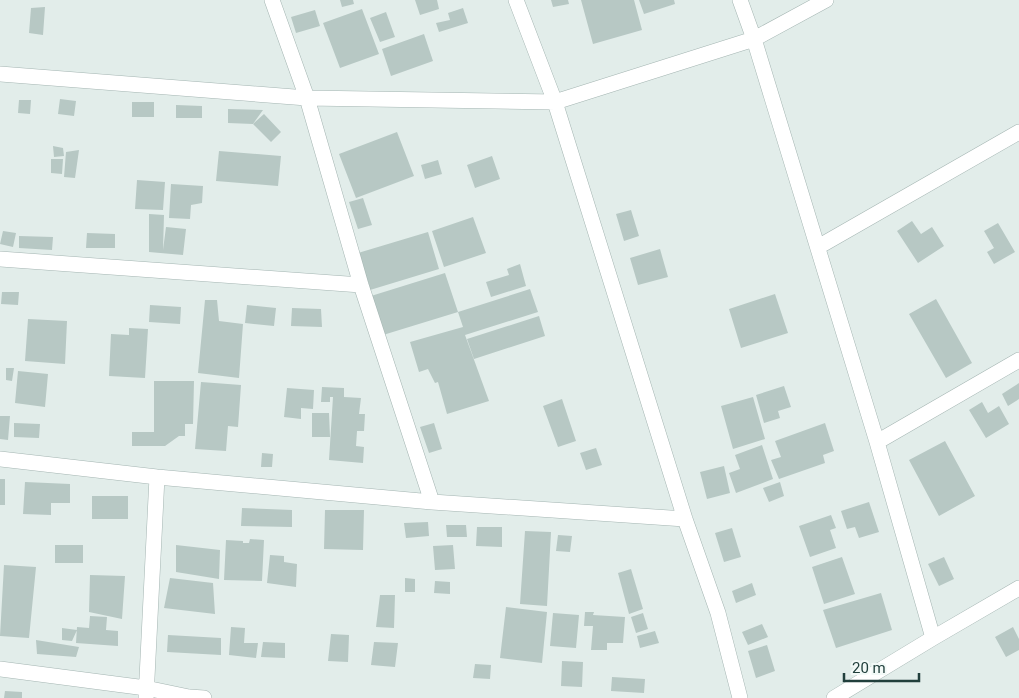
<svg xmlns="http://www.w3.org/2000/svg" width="1019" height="698" viewBox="0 0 1019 698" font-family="Roboto,sans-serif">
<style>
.building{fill:#b7c8c4}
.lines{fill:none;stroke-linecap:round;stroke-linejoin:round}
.minor-casing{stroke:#a4b5b2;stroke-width:16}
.minor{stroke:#fff;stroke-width:15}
</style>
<rect width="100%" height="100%" fill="#e2edea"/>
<path class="building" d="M 340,0 L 353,0 L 354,4 L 342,7 Z
M 415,0 L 437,0 L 439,9 L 420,15 Z
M 551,0 L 568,0 L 569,4 L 553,7 Z
M 581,0 L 634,0 L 642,30 L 593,44 Z
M 639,0 L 674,0 L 675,4 L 644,14 Z
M 45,7 L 43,35 L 29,33 L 31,8 Z
M 463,8 L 468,23 L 439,32 L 436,23 L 450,20 L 448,13 Z
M 362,9 L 379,54 L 340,68 L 323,23 Z
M 315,10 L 320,26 L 296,33 L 291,17 Z
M 386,12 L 395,37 L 380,42 L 370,18 Z
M 424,34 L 433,61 L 391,76 L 382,49 Z
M 60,99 L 76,101 L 74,116 L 58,114 Z
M 19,100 L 31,100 L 30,114 L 18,113 Z
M 132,102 L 154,102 L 154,117 L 132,117 Z
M 176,105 L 202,106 L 202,118 L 176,118 Z
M 228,109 L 263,110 L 253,124 L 264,114 L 281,132 L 271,142 L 253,124 L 228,123 Z
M 397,132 L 414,176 L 356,198 L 339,154 Z
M 53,146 L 63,148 L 64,156 L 54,157 Z
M 79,150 L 75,178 L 64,177 L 66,152 Z
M 219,151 L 281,156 L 278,186 L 216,181 Z
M 492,156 L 500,179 L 475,188 L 467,165 Z
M 51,159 L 63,159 L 62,174 L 51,173 Z
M 438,160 L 442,174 L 425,179 L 421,165 Z
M 137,180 L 165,182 L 163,210 L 135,209 Z
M 171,184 L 203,186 L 202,203 L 191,205 L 190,219 L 169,218 Z
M 363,198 L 372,225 L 358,229 L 349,202 Z
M 631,210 L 639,236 L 624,241 L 616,214 Z
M 149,214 L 164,215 L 163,250 L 166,227 L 186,229 L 183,255 L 149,252 Z
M 473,217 L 486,253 L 444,267 L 432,231 Z
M 912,221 L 921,234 L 932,227 L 944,246 L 918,263 L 897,231 Z
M 998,223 L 1015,252 L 994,264 L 987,252 L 994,248 L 984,231 Z
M 3,231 L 16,233 L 13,247 L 0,244 Z
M 428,232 L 439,269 L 370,290 L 358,253 Z
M 87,233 L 115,234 L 115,248 L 86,248 Z
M 19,236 L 53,237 L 52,250 L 19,248 Z
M 660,249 L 668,277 L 638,285 L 630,258 Z
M 520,264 L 526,286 L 491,297 L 486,282 L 509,275 L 507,269 Z
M 445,273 L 458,312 L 530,289 L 538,312 L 465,335 L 489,401 L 447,414 L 438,382 L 435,383 L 428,369 L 419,372 L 410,342 L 463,327 L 458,312 L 383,335 L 371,296 Z
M 2,292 L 19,292 L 18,305 L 1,304 Z
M 775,294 L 788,333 L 741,348 L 729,309 Z
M 936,299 L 972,363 L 946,378 L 909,314 Z
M 205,300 L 217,300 L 219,321 L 243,324 L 239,378 L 198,373 Z
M 150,305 L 181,307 L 180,324 L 149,322 Z
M 247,305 L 276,308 L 274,326 L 245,323 Z
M 292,308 L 321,309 L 322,327 L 291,326 Z
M 539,316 L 545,336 L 474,359 L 467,339 Z
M 28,319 L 67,321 L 65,364 L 25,361 Z
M 129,328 L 148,329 L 145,378 L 109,376 L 111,334 L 129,335 Z
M 6,368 L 14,368 L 12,381 L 6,380 Z
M 18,371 L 48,374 L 45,407 L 15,403 Z
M 154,381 L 194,381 L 193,424 L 185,424 L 185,436 L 179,436 L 165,446 L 132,446 L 132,432 L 154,432 Z
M 201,382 L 241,385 L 238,427 L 228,426 L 226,451 L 195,449 Z
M 1019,383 L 1019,399 L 1008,406 L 1002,394 Z
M 784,386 L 791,407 L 778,411 L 780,418 L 764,423 L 756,395 Z
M 322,387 L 344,388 L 344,397 L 361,398 L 359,414 L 365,414 L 364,431 L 357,431 L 356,446 L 364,447 L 363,463 L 329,460 L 333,397 L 330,397 L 330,402 L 321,402 Z
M 287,388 L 314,390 L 313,409 L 301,408 L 301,419 L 284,417 Z
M 753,397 L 765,439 L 733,449 L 721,406 Z
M 562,399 L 576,441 L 558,447 L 543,406 Z
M 982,402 L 988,413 L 999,406 L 1009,424 L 986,438 L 969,410 Z
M 312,413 L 329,413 L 330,437 L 312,437 Z
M 0,416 L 10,416 L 8,440 L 0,439 Z
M 14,423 L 40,424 L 39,438 L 14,437 Z
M 434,423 L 442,449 L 429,453 L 420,427 Z
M 825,423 L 834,451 L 823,455 L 825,463 L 779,479 L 771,460 L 781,457 L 775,441 Z
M 945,441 L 975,496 L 939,516 L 909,460 Z
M 762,445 L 773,479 L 736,493 L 729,473 L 740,469 L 735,455 Z
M 596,448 L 602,465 L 586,470 L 580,453 Z
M 262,453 L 273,454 L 272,467 L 261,467 Z
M 724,466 L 730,493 L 707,499 L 700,472 Z
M 0,479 L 5,479 L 5,505 L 0,505 Z
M 25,482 L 70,484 L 70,503 L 51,503 L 51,515 L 23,514 Z
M 780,482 L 784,496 L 769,502 L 763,488 Z
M 92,496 L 128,496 L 128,519 L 92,519 Z
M 869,502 L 879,532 L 859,538 L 855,527 L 847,529 L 841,511 Z
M 242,508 L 292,510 L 292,527 L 241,526 Z
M 325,510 L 364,510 L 363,550 L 324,549 Z
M 831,515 L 836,528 L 830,530 L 836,548 L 810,557 L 799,526 Z
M 428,522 L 429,536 L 406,538 L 404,523 Z
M 446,525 L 466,525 L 467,537 L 447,537 Z
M 477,527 L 502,527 L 502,547 L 476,546 Z
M 732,528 L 741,557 L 724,562 L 715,533 Z
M 525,531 L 551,532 L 547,606 L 520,604 Z
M 558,535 L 572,536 L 570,552 L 556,551 Z
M 250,539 L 264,540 L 262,581 L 224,580 L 226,540 L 243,541 L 243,543 L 249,543 Z
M 55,545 L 83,545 L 83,563 L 55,563 Z
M 176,545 L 220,550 L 219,579 L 176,572 Z
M 453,545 L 455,569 L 435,570 L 433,546 Z
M 270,555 L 284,556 L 284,562 L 297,564 L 296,587 L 267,583 Z
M 842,557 L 855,594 L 824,604 L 812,567 Z
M 944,557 L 954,579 L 939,586 L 928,564 Z
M 4,565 L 36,567 L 29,638 L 0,636 Z
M 631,569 L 643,609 L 629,614 L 618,573 Z
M 90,575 L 125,576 L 122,619 L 89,612 Z
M 170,578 L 213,583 L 215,614 L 164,608 Z
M 405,578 L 415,579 L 415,592 L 405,592 Z
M 435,581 L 450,582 L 450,594 L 434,593 Z
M 752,583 L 756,595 L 736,603 L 732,591 Z
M 881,593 L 892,630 L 836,648 L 823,610 Z
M 380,595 L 395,595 L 394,628 L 376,627 Z
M 506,607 L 547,612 L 542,663 L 500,658 Z
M 585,612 L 594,612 L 593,615 L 625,617 L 623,643 L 607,643 L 607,650 L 591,650 L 593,626 L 584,626 Z
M 553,613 L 579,615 L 576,648 L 550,646 Z
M 643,613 L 648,629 L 636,633 L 631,617 Z
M 90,616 L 107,617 L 106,630 L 118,631 L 118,646 L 76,643 L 77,627 L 89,628 Z
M 762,624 L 768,637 L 748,645 L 742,632 Z
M 231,627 L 245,628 L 244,643 L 258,643 L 256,658 L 229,655 Z
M 1013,627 L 1019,639 L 1019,650 L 1006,657 L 995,637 Z
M 62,628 L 77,630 L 72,641 L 62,640 Z
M 655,631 L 659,643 L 640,648 L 637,636 Z
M 331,634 L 349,635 L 348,662 L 328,661 Z
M 168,635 L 221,638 L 221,655 L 167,652 Z
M 36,640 L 79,647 L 76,657 L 37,654 Z
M 263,642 L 285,643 L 285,658 L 261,657 Z
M 374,642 L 398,643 L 395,667 L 371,665 Z
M 767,645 L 775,671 L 756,678 L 748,651 Z
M 562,661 L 583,662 L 582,687 L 561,686 Z
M 475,664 L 491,665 L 490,679 L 473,678 Z
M 612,677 L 645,679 L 644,693 L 611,691 Z
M 5,691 L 22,692 L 22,698 L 4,698 Z"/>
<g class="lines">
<defs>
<path id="minor" d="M 272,0 L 307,98 L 361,285 L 432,502
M 516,0 L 555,102 L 685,519 L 718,613 L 740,698
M 740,0 L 754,39 L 877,442 L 933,638
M 0,74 L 307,98 L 555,102 L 754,39 L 826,0
M 818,247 L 1019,132
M 0,259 L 361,285
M 877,442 L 1019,360
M 0,459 L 157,477 L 432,502 L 685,519
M 0,669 L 146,688 L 189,697 L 204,698
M 146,698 L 157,477
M 834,698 L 933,638 L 1019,588"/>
</defs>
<use href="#minor" class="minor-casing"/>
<use href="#minor" class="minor"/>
</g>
<path d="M844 673v8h75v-8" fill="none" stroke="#213f3c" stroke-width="2.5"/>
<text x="852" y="673" font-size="15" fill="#213f3c" stroke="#f2f9f7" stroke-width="4" paint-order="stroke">20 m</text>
</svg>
